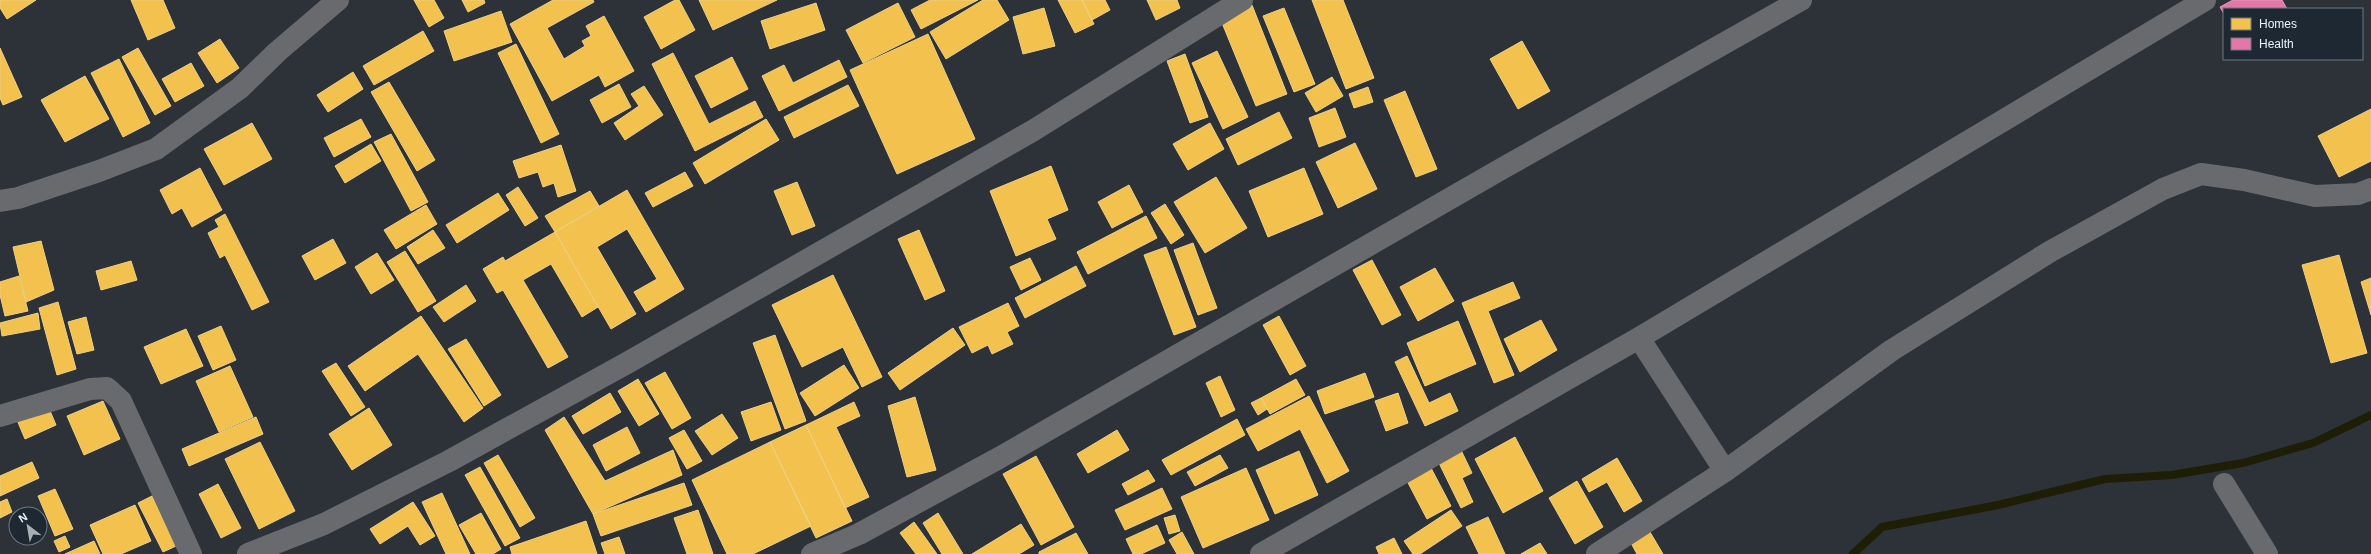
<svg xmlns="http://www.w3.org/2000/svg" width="2371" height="554" viewBox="0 0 2371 554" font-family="Arial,sans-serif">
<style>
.homes{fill:#f2c14e;stroke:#f0d081}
.health{fill:#e377a8;stroke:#e59cc0}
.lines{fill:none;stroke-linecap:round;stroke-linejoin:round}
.stream{stroke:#1e1d05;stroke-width:8}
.minor{stroke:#686a6d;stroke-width:22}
</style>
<rect width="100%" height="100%" fill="#2c3237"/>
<path class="homes" d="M 0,0 L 36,0 L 7,19 L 0,8 Z
M 131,0 L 163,0 L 175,28 L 148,40 Z
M 414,0 L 434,0 L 444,18 L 429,27 Z
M 462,0 L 484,0 L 485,3 L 468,12 Z
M 553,0 L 593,0 L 594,2 L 547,28 L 564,59 L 585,46 L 582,41 L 591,36 L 586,26 L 604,16 L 634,71 L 605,87 L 599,75 L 552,101 L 510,24 Z
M 675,0 L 679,0 L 695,30 L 661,49 L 644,17 Z
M 699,0 L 777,0 L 713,30 Z
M 930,0 L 978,0 L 921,29 L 911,10 Z
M 983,0 L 997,0 L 1009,20 L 946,59 L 930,32 Z
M 1058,0 L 1082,0 L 1094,24 L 1075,33 Z
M 1082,0 L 1105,0 L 1110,10 L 1092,20 Z
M 1147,0 L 1177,0 L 1180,8 L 1156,20 Z
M 1312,0 L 1343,0 L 1374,78 L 1346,89 Z
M 816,3 L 825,30 L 770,49 L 761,21 Z
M 898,3 L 915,37 L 863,63 L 846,30 Z
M 1252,5 L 1287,94 L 1256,106 L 1220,18 Z
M 1044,8 L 1055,46 L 1023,54 L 1013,17 Z
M 1284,8 L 1315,84 L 1294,92 L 1263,16 Z
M 501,11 L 512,42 L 454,61 L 444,31 Z
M 423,31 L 434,51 L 374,85 L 363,66 Z
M 928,34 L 975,139 L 897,174 L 850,70 Z
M 220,39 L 239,68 L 217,83 L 198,53 Z
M 1522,41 L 1550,91 L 1518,109 L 1490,59 Z
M 516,44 L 559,134 L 541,143 L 498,53 Z
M 0,48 L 22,97 L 3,105 L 0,98 Z
M 138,48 L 171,106 L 155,115 L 122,57 Z
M 1217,51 L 1248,117 L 1223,129 L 1192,63 Z
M 673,53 L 709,124 L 755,101 L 763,117 L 695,151 L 652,64 Z
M 1185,54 L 1208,117 L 1190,123 L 1167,61 Z
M 732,57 L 748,89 L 711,108 L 695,76 Z
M 119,59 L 150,123 L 123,137 L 91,73 Z
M 839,60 L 847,77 L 779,111 L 762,76 L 784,65 L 793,83 Z
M 191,63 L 204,86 L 175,102 L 162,79 Z
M 353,72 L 363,89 L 328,112 L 317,95 Z
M 85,76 L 109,119 L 65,142 L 41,100 Z
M 1332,77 L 1343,96 L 1316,112 L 1305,93 Z
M 389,82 L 435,160 L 417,171 L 371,92 Z
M 619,84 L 631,107 L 602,123 L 590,100 Z
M 848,85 L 859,106 L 794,138 L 784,117 Z
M 644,86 L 663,115 L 625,140 L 614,123 L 639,106 L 631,94 Z
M 1368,87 L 1373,102 L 1354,108 L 1349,94 Z
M 1405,91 L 1437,169 L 1416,177 L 1384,100 Z
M 1335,108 L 1346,137 L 1319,147 L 1309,118 Z
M 2371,109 L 2371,161 L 2339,177 L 2318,136 Z
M 1279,112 L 1292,138 L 1238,165 L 1226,139 Z
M 361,119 L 371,137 L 334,157 L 324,138 Z
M 766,119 L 779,140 L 705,184 L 693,163 Z
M 252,123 L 272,159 L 224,185 L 204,149 Z
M 1210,123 L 1224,149 L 1188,170 L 1173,144 Z
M 391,134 L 428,202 L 411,211 L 374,142 Z
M 1355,143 L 1377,189 L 1338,208 L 1316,162 Z
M 371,144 L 381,161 L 345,183 L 335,166 Z
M 561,145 L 576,191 L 558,197 L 554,183 L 543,187 L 538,172 L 519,178 L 513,161 Z
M 1051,166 L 1068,210 L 1047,219 L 1056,239 L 1016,256 L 990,191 Z
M 200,168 L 222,210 L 192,227 L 182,208 L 172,214 L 160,190 Z
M 1304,168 L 1323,214 L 1268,237 L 1249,191 Z
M 685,172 L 693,186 L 653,207 L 645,193 Z
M 1216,177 L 1247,228 L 1205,253 L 1174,202 Z
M 797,182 L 815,226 L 792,235 L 774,191 Z
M 1129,185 L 1143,212 L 1112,228 L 1098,202 Z
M 518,187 L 538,218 L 525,226 L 506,195 Z
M 627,190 L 684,289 L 646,312 L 634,292 L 657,279 L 627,229 L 597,247 L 636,314 L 611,329 L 555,232 Z
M 590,191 L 599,206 L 555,232 L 545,216 Z
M 498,193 L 509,210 L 457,243 L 446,225 Z
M 1165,204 L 1184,235 L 1171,244 L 1151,213 Z
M 426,205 L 437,224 L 396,249 L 384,230 Z
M 225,214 L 269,302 L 252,310 L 225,255 L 220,258 L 208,233 L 219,227 L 215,220 Z
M 1146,216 L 1157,238 L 1088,274 L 1077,252 Z
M 433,230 L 445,248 L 418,264 L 407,247 Z
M 919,230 L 945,291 L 925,300 L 898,239 Z
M 555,232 L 598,307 L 582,317 L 551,264 L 523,280 L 568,357 L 548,368 L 503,290 L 497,293 L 483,269 L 503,257 L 505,261 Z
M 333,239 L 346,263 L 315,280 L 302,256 Z
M 41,241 L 54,290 L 26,302 L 13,247 Z
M 1193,243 L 1217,308 L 1198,315 L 1174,250 Z
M 1166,247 L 1196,327 L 1174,335 L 1144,255 Z
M 405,251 L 436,301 L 418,312 L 387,262 Z
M 377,253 L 394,280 L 371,294 L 355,267 Z
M 2339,255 L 2367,353 L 2331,363 L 2302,265 Z
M 1030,258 L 1041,280 L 1021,290 L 1010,267 Z
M 1372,260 L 1401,315 L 1382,325 L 1353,270 Z
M 131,261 L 137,280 L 101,290 L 96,271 Z
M 1076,266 L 1086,286 L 1025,318 L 1015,298 Z
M 1435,268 L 1454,301 L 1418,321 L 1400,287 Z
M 833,275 L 882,377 L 862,387 L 843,347 L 802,367 L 772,305 Z
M 19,276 L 28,311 L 5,316 L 0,295 L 0,282 Z
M 2371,278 L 2371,315 L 2361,282 Z
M 1513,282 L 1520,298 L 1488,311 L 1514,375 L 1494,383 L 1462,303 Z
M 466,285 L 476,301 L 444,322 L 433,307 Z
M 58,302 L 76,369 L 57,375 L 39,308 Z
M 1008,303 L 1019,326 L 1007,332 L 1013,344 L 992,354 L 988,345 L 972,353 L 959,327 Z
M 38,313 L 40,329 L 2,336 L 0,323 Z
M 421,316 L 483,408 L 464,422 L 418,354 L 365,391 L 348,366 Z
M 1279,316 L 1306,366 L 1290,375 L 1263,325 Z
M 86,317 L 94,350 L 77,354 L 68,322 Z
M 1541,320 L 1557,350 L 1520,372 L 1504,339 Z
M 1458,321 L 1476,364 L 1425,386 L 1407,343 Z
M 221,326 L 236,360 L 213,370 L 198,336 Z
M 953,328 L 965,345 L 900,390 L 888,373 Z
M 186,329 L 203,366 L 161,384 L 144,347 Z
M 775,335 L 806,421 L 785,429 L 753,343 Z
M 466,339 L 501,395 L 484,406 L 448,349 Z
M 1407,356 L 1429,403 L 1450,393 L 1458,411 L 1425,426 L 1395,362 Z
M 336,363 L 365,407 L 351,416 L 322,371 Z
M 844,365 L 859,388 L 815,416 L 800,393 Z
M 230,366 L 253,417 L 219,432 L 196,381 Z
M 665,372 L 691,418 L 672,429 L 645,383 Z
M 1365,373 L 1374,397 L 1325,414 L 1317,391 Z
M 1220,376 L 1235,410 L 1221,417 L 1206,383 Z
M 638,379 L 659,414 L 639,426 L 618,391 Z
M 1296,379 L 1305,395 L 1270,414 L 1261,398 Z
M 610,393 L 621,412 L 583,434 L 572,416 Z
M 1398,393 L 1408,423 L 1386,431 L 1375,401 Z
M 1309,396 L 1349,471 L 1327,483 L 1300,429 L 1258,451 L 1246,429 Z
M 915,397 L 936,470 L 907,477 L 888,406 Z
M 1261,398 L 1267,409 L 1258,415 L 1251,403 Z
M 103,401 L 120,439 L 84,455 L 67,416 Z
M 771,402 L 781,430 L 751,441 L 741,412 Z
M 854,402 L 860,416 L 836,427 L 869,497 L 845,508 L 806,425 Z
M 48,406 L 56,425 L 25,439 L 17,420 Z
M 369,408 L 392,445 L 352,470 L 329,434 Z
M 722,414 L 738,438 L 712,455 L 695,431 Z
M 256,417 L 263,434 L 189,466 L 182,449 Z
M 564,417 L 605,481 L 673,450 L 682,475 L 593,514 L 545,430 Z
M 1237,419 L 1245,435 L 1171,475 L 1162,460 Z
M 806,425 L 852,521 L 816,538 L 770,442 Z
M 627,427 L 640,453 L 606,471 L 593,445 Z
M 684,430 L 702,461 L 687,469 L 669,438 Z
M 1117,430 L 1129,450 L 1088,473 L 1077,454 Z
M 1515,437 L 1543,491 L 1503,513 L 1475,459 Z
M 260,442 L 295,511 L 259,529 L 225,459 Z
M 770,442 L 811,526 L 753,554 L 727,554 L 692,480 Z
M 1460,448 L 1472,473 L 1462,478 L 1473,502 L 1461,508 L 1437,459 Z
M 1299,451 L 1318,495 L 1275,514 L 1256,470 Z
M 498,455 L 535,518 L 520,527 L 484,463 Z
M 1220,455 L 1228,468 L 1195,486 L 1187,472 Z
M 1036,456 L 1074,527 L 1041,545 L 1003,474 Z
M 1617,458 L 1642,501 L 1624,512 L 1607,482 L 1589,492 L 1582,479 Z
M 32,462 L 39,478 L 0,496 L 0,476 Z
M 1430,466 L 1451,506 L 1427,519 L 1406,479 Z
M 480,467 L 520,538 L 505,546 L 465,475 Z
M 1246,468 L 1269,520 L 1203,548 L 1181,497 Z
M 1148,470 L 1155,481 L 1128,495 L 1122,484 Z
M 1577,481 L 1603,527 L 1575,544 L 1549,498 Z
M 684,483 L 692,505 L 601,536 L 593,514 Z
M 218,484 L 241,528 L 221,538 L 199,494 Z
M 1162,488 L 1172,509 L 1125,530 L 1115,510 Z
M 55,489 L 73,529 L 55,536 L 38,496 Z
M 442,493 L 470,554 L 446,554 L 422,502 Z
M 152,496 L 176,546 L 163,552 L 138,503 Z
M 7,499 L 12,512 L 0,518 L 0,502 Z
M 413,502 L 435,536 L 420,545 L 408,526 L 380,544 L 370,529 Z
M 135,505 L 151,541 L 121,554 L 103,554 L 90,525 Z
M 698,510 L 713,554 L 687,554 L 674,518 Z
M 1451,510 L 1462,526 L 1420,554 L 1413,554 L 1404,541 Z
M 481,513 L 501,549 L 493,554 L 476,554 L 459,525 Z
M 938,513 L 963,554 L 942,554 L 923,523 Z
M 1175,515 L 1180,531 L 1169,534 L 1164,518 Z
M 1488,517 L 1505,554 L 1479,554 L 1466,527 Z
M 586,521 L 597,554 L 512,554 L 510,547 Z
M 914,522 L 937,554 L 916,554 L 900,533 Z
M 1021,524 L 1034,545 L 1019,554 L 972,554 Z
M 1157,525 L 1165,543 L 1141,554 L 1133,554 L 1126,539 Z
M 1182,532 L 1194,554 L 1177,554 L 1169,540 Z
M 1650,532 L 1663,554 L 1637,554 L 1631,543 Z
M 1076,533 L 1088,554 L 1039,554 L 1039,552 Z
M 65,536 L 70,547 L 59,552 L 54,541 Z
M 619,537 L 625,554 L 605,554 L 601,543 Z
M 1394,538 L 1402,554 L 1379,554 L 1376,547 Z
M 94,541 L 100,554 L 65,554 Z
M 1540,543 L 1547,554 L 1521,554 Z"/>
<path class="health" d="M 2233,0 L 2282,0 L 2287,9 L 2224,9 L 2224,14 L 2220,7 Z"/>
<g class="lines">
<path class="stream" d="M 1853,554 L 1882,527 L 1998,505 L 2105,479 L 2172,475 L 2243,463 L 2313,443 L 2371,415"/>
<path class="minor" d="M 0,201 L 18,198 L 99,171 L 156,149 L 240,88 L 277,52 L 338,0
M 1639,338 L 1725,471
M 0,416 L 90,389 L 107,388 L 121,401 L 191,554
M 2224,484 L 2267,554
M 248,554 L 324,524 L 449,461 L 627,363 L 1034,130 L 1242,0
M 812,554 L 859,534 L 999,458 L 1503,168 L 1801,0
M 1261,554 L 1639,338 L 2205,0
M 1597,554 L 1725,471 L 1892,350 L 2051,251 L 2163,189 L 2201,174 L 2244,180 L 2315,196 L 2358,194 L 2371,189"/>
</g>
<rect x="2223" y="8" width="140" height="52" fill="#1d2832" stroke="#6f7982"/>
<rect x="2231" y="18" width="20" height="12" fill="#f2c14e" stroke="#6f7982"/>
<text x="2259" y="28" font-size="12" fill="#ebf2f9">Homes</text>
<rect x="2231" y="38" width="20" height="12" fill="#e377a8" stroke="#6f7982"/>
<text x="2259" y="48" font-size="12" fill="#ebf2f9">Health</text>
<g transform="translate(28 526) rotate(329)"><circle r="19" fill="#1d2832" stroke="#6f7982"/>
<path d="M0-3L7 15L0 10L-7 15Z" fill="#a8afb5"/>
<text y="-6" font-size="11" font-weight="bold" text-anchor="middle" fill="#ebf2f9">N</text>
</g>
</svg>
